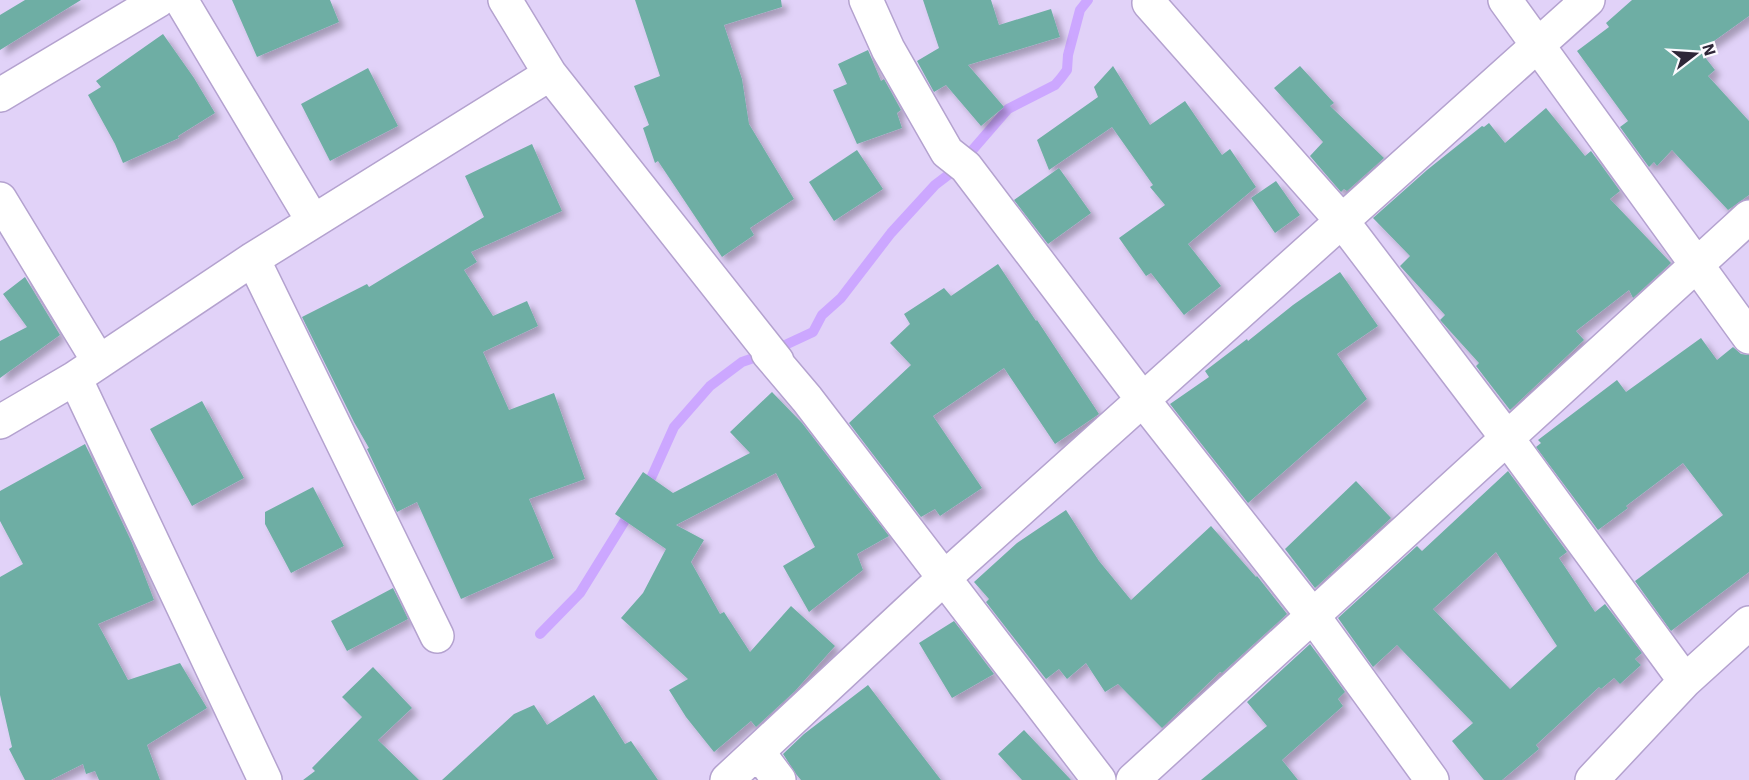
<svg xmlns="http://www.w3.org/2000/svg" width="1749" height="780" viewBox="0 0 1749 780" font-family="'IBM Plex Sans',sans-serif">
<style>
.lines{fill:none;stroke-linecap:round;stroke-linejoin:round}
.stream{stroke:#cca7ff;stroke-width:10}
.building{fill:#6eaea4;fill-rule:evenodd;filter:url(#shadow)}
.street-casing{stroke:#b4a2cf;stroke-width:36}
.street{stroke:#fff;stroke-width:33}
</style>
<defs>
<filter id="shadow"><feDropShadow dx="5.5" dy="5.5" stdDeviation="3" flood-color="#0004"/></filter>
</defs>
<rect width="100%" height="100%" fill="#e1d2f8"/>
<g class="lines">
<path class="stream" d="M 645,488 L 652,476 L 674,427 L 710,386 L 742,362 L 768,353 L 813,332 L 822,315 L 841,298 L 891,233 L 935,185 L 956,169 L 1008,109 L 1055,85 L 1061,78 L 1067,70 L 1068,55 L 1080,10 L 1088,0
M 540,634 L 580,593 L 632,509"/>
</g>
<path class="building" d="M 25,0 L 81,0 L 0,50 L 0,15 Z
M 232,0 L 330,0 L 339,22 L 257,57 Z
M 635,0 L 781,0 L 782,7 L 724,25 L 742,79 L 749,124 L 794,199 L 750,228 L 754,235 L 722,257 L 658,161 L 655,163 L 643,128 L 649,125 L 634,86 L 660,76 Z
M 923,0 L 991,0 L 999,25 L 1051,9 L 1060,37 L 968,65 L 1004,107 L 981,126 L 946,85 L 934,92 L 917,61 L 939,48 Z
M 1632,0 L 1749,0 L 1749,16 L 1700,51 L 1715,70 L 1708,76 L 1749,121 L 1749,195 L 1728,210 L 1672,150 L 1657,166 L 1654,162 L 1649,167 L 1620,127 L 1628,121 L 1577,51 L 1609,27 L 1606,23 Z
M 163,34 L 194,78 L 215,113 L 178,136 L 179,138 L 123,163 L 115,144 L 88,95 L 101,87 L 96,81 Z
M 868,50 L 881,81 L 884,79 L 901,110 L 897,113 L 902,128 L 857,144 L 833,90 L 847,84 L 838,64 Z
M 1113,66 L 1150,125 L 1185,101 L 1222,155 L 1230,149 L 1256,187 L 1188,244 L 1221,286 L 1184,315 L 1151,273 L 1146,276 L 1119,238 L 1165,205 L 1150,187 L 1153,185 L 1112,127 L 1049,170 L 1037,140 L 1098,97 L 1094,87 Z
M 1300,66 L 1334,103 L 1330,106 L 1384,158 L 1347,191 L 1344,189 L 1341,192 L 1310,156 L 1323,142 L 1274,88 Z
M 368,68 L 398,126 L 330,161 L 301,104 Z
M 1546,108 L 1585,156 L 1591,151 L 1620,191 L 1610,199 L 1671,263 L 1633,298 L 1629,290 L 1576,331 L 1584,340 L 1510,410 L 1476,366 L 1479,363 L 1440,320 L 1445,315 L 1400,266 L 1410,256 L 1373,218 L 1427,170 L 1482,126 L 1484,127 L 1489,123 L 1505,143 Z
M 532,144 L 562,211 L 471,252 L 477,262 L 464,270 L 493,316 L 527,301 L 538,326 L 483,352 L 509,410 L 554,393 L 585,479 L 529,499 L 554,558 L 461,599 L 417,502 L 397,512 L 367,449 L 369,448 L 354,422 L 302,317 L 367,284 L 369,287 L 484,217 L 465,176 Z
M 857,150 L 883,189 L 834,221 L 809,182 Z
M 1059,168 L 1091,213 L 1048,244 L 1014,200 Z
M 1276,181 L 1300,215 L 1275,233 L 1251,198 Z
M 998,264 L 1036,321 L 1037,320 L 1099,414 L 1055,444 L 1004,368 L 933,416 L 982,488 L 940,516 L 935,509 L 921,517 L 849,423 L 911,365 L 890,343 L 910,324 L 904,314 L 944,288 L 951,296 Z
M 1340,272 L 1378,326 L 1337,354 L 1367,399 L 1248,503 L 1170,404 L 1209,377 L 1205,371 L 1247,339 L 1248,341 L 1293,305 Z
M 25,277 L 60,335 L 0,378 L 0,341 L 27,327 L 3,294 Z
M 1701,338 L 1717,360 L 1733,347 L 1741,354 L 1749,355 L 1749,572 L 1671,631 L 1635,581 L 1723,515 L 1683,463 L 1626,506 L 1628,508 L 1598,530 L 1536,447 L 1541,443 L 1538,440 L 1617,380 L 1626,392 Z
M 772,392 L 802,423 L 889,536 L 857,554 L 863,570 L 809,612 L 783,566 L 815,547 L 776,473 L 676,525 L 704,540 L 691,562 L 720,614 L 724,612 L 750,652 L 791,606 L 835,646 L 795,691 L 756,727 L 751,721 L 714,752 L 686,717 L 669,690 L 688,679 L 621,618 L 643,593 L 666,549 L 615,514 L 643,472 L 673,493 L 750,453 L 730,432 Z
M 202,401 L 244,478 L 192,506 L 150,429 Z
M 85,444 L 132,543 L 154,600 L 98,624 L 128,680 L 180,663 L 207,708 L 147,745 L 160,780 L 99,780 L 95,771 L 86,774 L 83,764 L 51,780 L 25,780 L 9,749 L 12,747 L 0,695 L 0,577 L 23,564 L 0,521 L 0,491 Z
M 1508,471 L 1567,552 L 1559,558 L 1595,612 L 1605,604 L 1642,653 L 1635,659 L 1641,665 L 1620,684 L 1614,678 L 1601,689 L 1599,687 L 1536,745 L 1539,749 L 1502,780 L 1484,780 L 1452,741 L 1473,723 L 1397,645 L 1373,667 L 1338,618 L 1417,546 L 1422,551 ZM 1496,552 L 1557,646 L 1510,689 L 1433,609 Z
M 1356,481 L 1391,518 L 1315,588 L 1285,549 Z
M 313,487 L 344,546 L 291,573 L 265,524 L 265,512 Z
M 1066,510 L 1099,561 L 1131,600 L 1211,526 L 1256,577 L 1257,576 L 1287,614 L 1222,673 L 1220,672 L 1162,728 L 1118,684 L 1105,692 L 1086,663 L 1067,679 L 1059,669 L 1046,679 L 986,602 L 989,599 L 974,582 L 1017,543 Z
M 393,588 L 408,619 L 347,651 L 331,621 Z
M 954,621 L 994,674 L 952,698 L 919,643 Z
M 1310,644 L 1345,692 L 1338,699 L 1343,706 L 1282,760 L 1298,780 L 1201,780 L 1267,726 L 1247,702 Z
M 373,667 L 412,708 L 378,740 L 419,780 L 303,780 L 315,771 L 312,768 L 362,717 L 342,697 Z
M 868,685 L 941,780 L 801,780 L 796,774 L 783,754 L 804,734 Z
M 594,695 L 625,744 L 631,741 L 658,780 L 442,780 L 514,714 L 534,705 L 547,725 Z
M 1024,730 L 1071,780 L 1022,780 L 998,754 Z"/>
<g class="lines">
<defs>
<path id="street" d="M 181,0 L 313,221
M 505,0 L 550,74 L 777,361
M 866,0 L 888,49 L 947,152 L 966,167 L 1143,400 L 1313,616 L 1432,780
M 1505,0 L 1749,337
M 1149,3 L 1342,221 L 1507,438 L 1685,681
M 0,95 L 159,0
M 0,199 L 99,362
M 253,259 L 437,636
M 777,361 L 768,353 L 807,399 L 1099,780
M 75,378 L 265,780
M 0,422 L 75,378 L 253,259 L 550,74
M 758,752 L 779,780
M 727,780 L 943,579 L 1588,0
M 1133,780 L 1749,217
M 1592,780 L 1685,681 L 1749,623"/>
</defs>
<use href="#street" class="street-casing"/>
<use href="#street" class="street"/>
</g>
<g transform="translate(1695 54) rotate(73)" stroke="#fcfaff" stroke-width="4.5" paint-order="stroke">
<path d="M0-4.5L10 22L0 15L-10 22Z" fill="#2e2638"/>
<text y="-9" font-size="16" font-weight="bold" text-anchor="middle" fill="#2e2638">N</text>
</g>
</svg>
